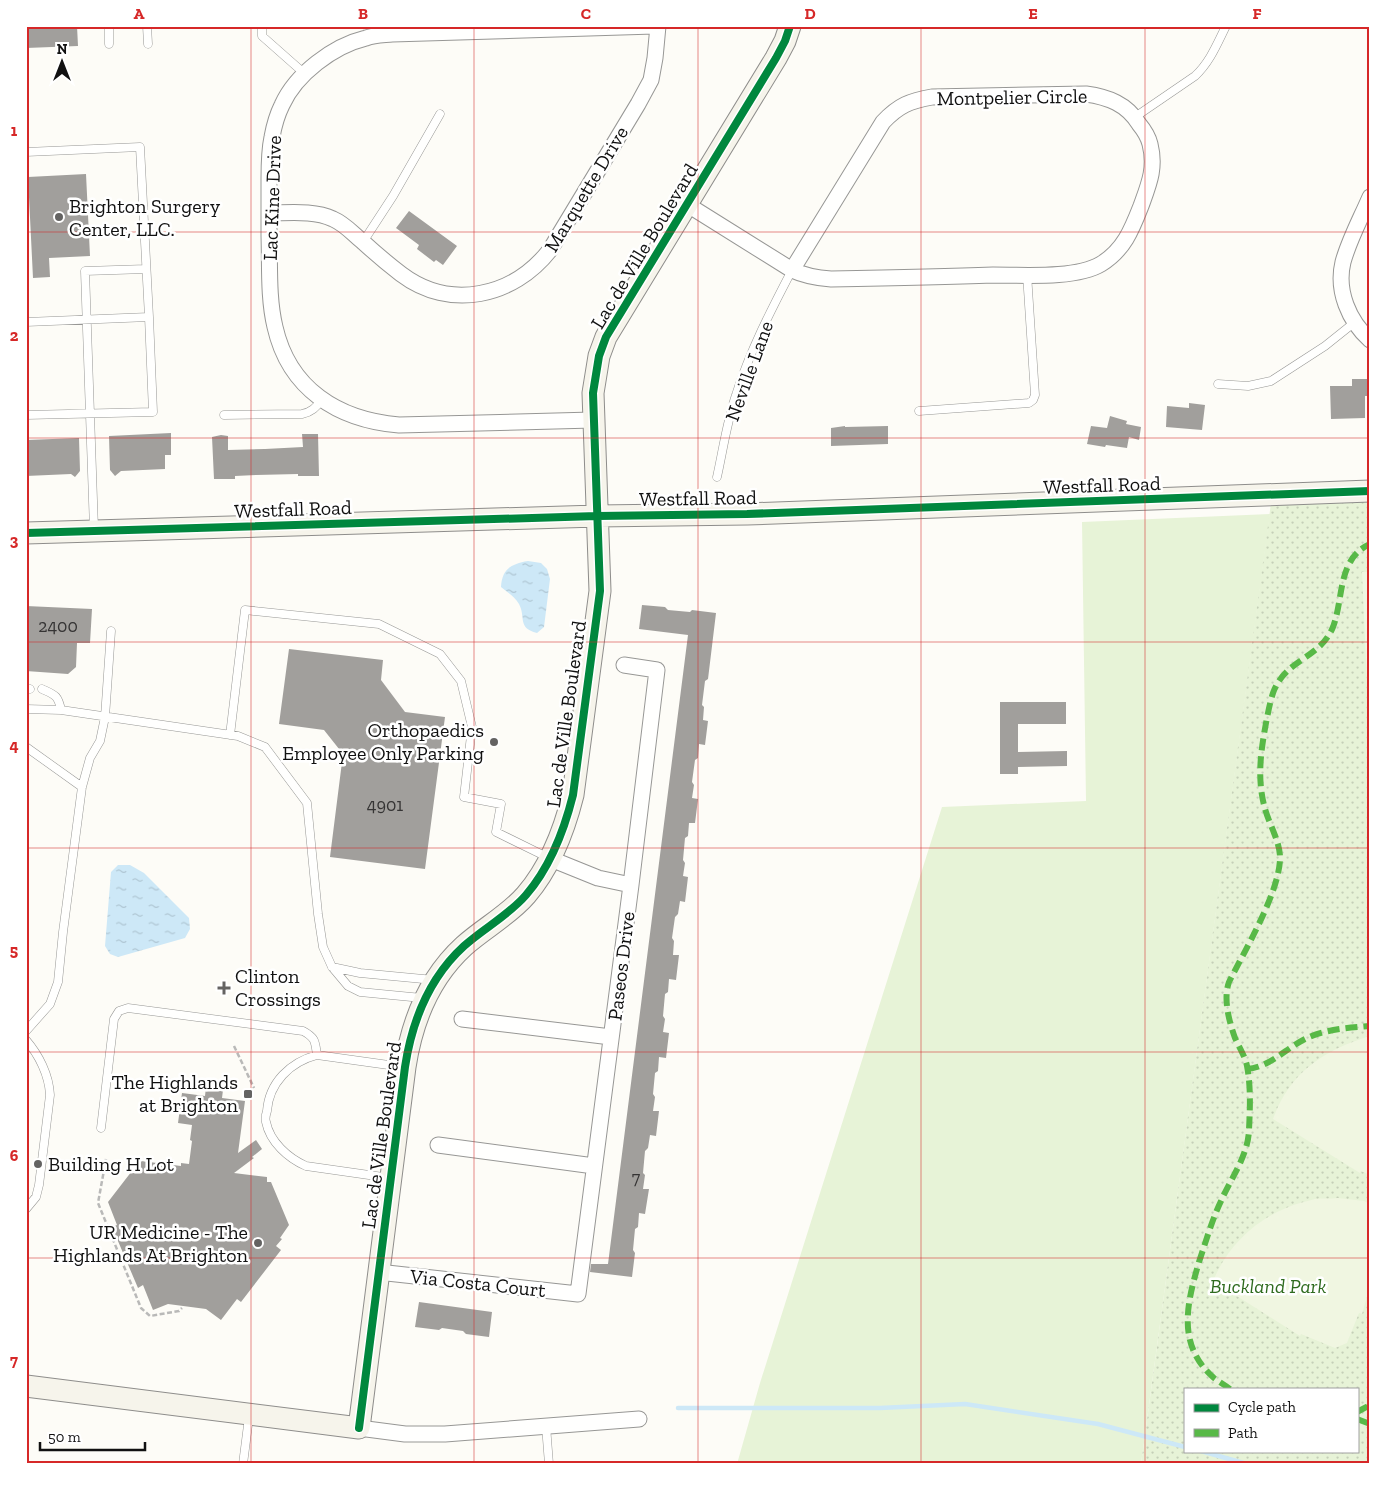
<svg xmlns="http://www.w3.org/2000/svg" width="1396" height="1490" viewBox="0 0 1396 1490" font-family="'Zilla Slab',serif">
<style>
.grass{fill:#e7f3d7}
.park{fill:url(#park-dots);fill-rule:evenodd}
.pitch{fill:#f0f6e1}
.water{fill:url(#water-ripples)}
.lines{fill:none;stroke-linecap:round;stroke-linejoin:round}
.stream{stroke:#cde8f7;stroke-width:4.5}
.building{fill:#a19f9c}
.lane-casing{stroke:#979795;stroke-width:9}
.street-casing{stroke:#979795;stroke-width:17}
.secondary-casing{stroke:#8e8d8b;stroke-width:23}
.path{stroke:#b9b9b8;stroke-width:2.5;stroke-dasharray:5 2.5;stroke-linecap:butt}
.lane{stroke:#fffffe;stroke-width:8}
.street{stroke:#fffffe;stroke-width:15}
.secondary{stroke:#f6f4eb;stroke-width:21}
.quiet{stroke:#58b947;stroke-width:6;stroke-dasharray:12 6;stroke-linecap:butt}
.cycleway-casing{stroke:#fff;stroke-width:11}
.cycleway{stroke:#00873e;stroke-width:8}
.grid{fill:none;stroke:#d62828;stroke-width:1;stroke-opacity:0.55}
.poi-dot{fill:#646362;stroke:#fff;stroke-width:2}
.labels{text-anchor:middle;stroke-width:5;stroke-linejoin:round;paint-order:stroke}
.number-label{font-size:18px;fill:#353434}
.street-label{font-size:20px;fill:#111;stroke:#fff}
.poi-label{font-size:20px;fill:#111;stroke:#fff;text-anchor:start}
.park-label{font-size:20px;font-style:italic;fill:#2f6b1f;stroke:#fff}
.neatline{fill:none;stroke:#d62828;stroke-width:2}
.grid-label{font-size:16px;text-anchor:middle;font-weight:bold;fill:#d62828}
</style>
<defs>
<pattern id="park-dots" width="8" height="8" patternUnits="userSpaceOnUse" patternTransform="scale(1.25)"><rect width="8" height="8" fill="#e7f3d7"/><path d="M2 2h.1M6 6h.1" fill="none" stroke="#c5cfb8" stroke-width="1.8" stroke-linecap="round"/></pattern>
<pattern id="water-ripples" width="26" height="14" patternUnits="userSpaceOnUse" patternTransform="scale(1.25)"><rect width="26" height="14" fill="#cde8f7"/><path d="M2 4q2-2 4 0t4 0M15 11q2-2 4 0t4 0" fill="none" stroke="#afc6d3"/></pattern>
</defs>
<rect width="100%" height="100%" fill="#fdfcf7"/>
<path class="grass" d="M 1270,514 L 1141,1464 L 737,1464 L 760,1383 L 942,807 L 1086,801 L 1082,522 Z"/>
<path class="park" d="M 1370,500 L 1370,1464 L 1141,1464 L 1271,503 ZM 1185,1389 L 1357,1389 L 1357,1451 L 1185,1451 Z"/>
<path class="pitch" d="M 1362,572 L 1370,572 L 1370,750 Z
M 1370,1036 L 1370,1175 L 1361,1171 L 1360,1173 L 1273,1119 C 1290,1072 1324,1050 1370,1036 Z
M 1338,1198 L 1364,1201 L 1370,1204 L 1370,1286 L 1362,1314 L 1359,1313 L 1347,1343 L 1335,1348 L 1301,1334 L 1300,1336 L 1213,1281 C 1229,1243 1260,1215 1300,1203 C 1305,1202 1310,1200 1315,1199 C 1322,1198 1330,1199 1338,1198 Z"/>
<path class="water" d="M 528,561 L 541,563 L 547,569 L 550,579 L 544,627 L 537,633 C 517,628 526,617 519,604 C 515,597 507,592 501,587 C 502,569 511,564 528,561 Z
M 118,865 L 130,865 L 144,873 L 189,918 L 190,929 L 185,938 L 118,957 L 110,954 L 105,946 L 111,872 Z"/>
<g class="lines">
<path class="stream" d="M 678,1408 L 880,1408 L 965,1404 L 1098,1424 L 1185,1447
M 1201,1451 L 1247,1464"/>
</g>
<path class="building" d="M 26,26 L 77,26 L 78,46 L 26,48 Z
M 86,174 L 90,256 L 49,258 L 50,277 L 33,278 L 28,177 Z
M 409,211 L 457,246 L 443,265 L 436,260 L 434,262 L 417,249 L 419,245 L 396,228 Z
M 1352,379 L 1368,379 L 1368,396 L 1365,396 L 1365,418 L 1331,419 L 1330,386 L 1352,386 Z
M 1189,403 L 1205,405 L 1202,430 L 1166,427 L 1167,406 L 1189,408 Z
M 1110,416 L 1127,421 L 1126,424 L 1141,427 L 1139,440 L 1129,437 L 1127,448 L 1106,445 L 1105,447 L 1087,444 L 1091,426 L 1107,428 Z
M 845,426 L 845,427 L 888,426 L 888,444 L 831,446 L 831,428 Z
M 171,433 L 171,455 L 165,455 L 165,469 L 121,471 L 115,476 L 110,470 L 109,436 Z
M 302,434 L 318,434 L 319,476 L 298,476 L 298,474 L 256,475 L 235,476 L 235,479 L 214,479 L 212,437 L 221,435 L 228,436 L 228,450 L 265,449 L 303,447 Z
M 79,438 L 80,471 L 75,477 L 71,474 L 26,476 L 26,440 Z
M 642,605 L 665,607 L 668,610 L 690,612 L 692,610 L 716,613 L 708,679 L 705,681 L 702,705 L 704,707 L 703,720 L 708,721 L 705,745 L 699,744 L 698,758 L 695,760 L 692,782 L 694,785 L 692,798 L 698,799 L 695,823 L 689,823 L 688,836 L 685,838 L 683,860 L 685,863 L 683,876 L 688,877 L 685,902 L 680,901 L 678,914 L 675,917 L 672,938 L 674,941 L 673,955 L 679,955 L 676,980 L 669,979 L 668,992 L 665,994 L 663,1016 L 665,1019 L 663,1032 L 669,1033 L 666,1058 L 659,1057 L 658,1071 L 655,1073 L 653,1094 L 655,1097 L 653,1111 L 659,1111 L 656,1136 L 650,1135 L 648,1148 L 645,1151 L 643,1173 L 645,1175 L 643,1189 L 649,1189 L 645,1214 L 639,1213 L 638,1227 L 635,1229 L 633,1250 L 635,1253 L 632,1277 L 590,1272 L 591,1264 L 608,1264 L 688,635 L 639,629 Z
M 26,606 L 92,609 L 90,643 L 77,643 L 76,667 L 68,674 L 26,671 Z
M 289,649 L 383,660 L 381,680 L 405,712 L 445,717 L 425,869 L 330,857 L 343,754 L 324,730 L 279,724 Z
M 1000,702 L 1066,702 L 1066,724 L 1018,724 L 1018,752 L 1067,751 L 1067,766 L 1018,767 L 1018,774 L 1000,774 Z
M 206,1087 L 223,1090 L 222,1098 L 245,1101 L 238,1153 L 256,1140 L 262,1149 L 252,1157 L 254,1158 L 234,1173 L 267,1177 L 267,1182 L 271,1182 L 289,1225 L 280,1238 L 282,1239 L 276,1246 L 281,1250 L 241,1302 L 237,1299 L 221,1320 L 206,1309 L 168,1304 L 153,1310 L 143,1285 L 138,1288 L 112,1227 L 117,1225 L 108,1202 L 135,1167 L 140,1167 L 141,1161 L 181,1166 L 181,1163 L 189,1164 L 192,1141 L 190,1140 L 192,1125 L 178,1123 L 182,1093 L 205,1096 Z
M 419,1302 L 492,1312 L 489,1337 L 466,1334 L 463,1331 L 442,1328 L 439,1330 L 415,1327 Z"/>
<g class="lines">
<defs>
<path id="lane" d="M 109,26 L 109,44
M 147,26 L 148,44
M 262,26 L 262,36 L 305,74
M 1135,117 L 1195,76 C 1210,62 1217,44 1226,26
M 26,152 L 140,147 L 149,317 L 26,322
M 363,242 L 393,196 L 440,114
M 1218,384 L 1248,386 L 1271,381 L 1325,346 L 1355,322
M 919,411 L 1029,403 L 1033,400 L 1035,395 L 1027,274
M 26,415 L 153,412 L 149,317
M 224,415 L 302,414 C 312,412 316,407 322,400
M 717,477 C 723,450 727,421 736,395 C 750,351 771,310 792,270
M 94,529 L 85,271 L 146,269
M 42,689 C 55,695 58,695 61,710
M 26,690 L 30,689
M 26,709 L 61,710 L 238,736 L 265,747 L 307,803 L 318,914 L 323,947 L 332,967 L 348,986 L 360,992 L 422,998
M 230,735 L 245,610 L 379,624 L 440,654 L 461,681 L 472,727 L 464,797 L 501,804 L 496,832 L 549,858
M 26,747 L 82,787
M 332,967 L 360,973 L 434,980
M 26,1031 L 50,1004 L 58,982 L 63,932 L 82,787 L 90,758 L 100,741 L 105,717 L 111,631
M 26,1040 C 39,1055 49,1075 50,1095 L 39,1185 L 36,1197 L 26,1209
M 101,1128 L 114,1019 L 119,1011 L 128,1008 L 303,1031 C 316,1038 315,1042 317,1055
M 390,1178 L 306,1166 C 288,1158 270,1142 266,1122 C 265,1119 266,1114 267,1111 C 269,1083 290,1062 317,1055 L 403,1067
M 546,1426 L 549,1464
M 243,1464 L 249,1417"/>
<path id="street" d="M 1370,197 C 1361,218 1349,240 1343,262 C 1336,291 1349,321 1370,340
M 688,205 L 792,270 C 805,276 816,278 831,279 C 885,278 939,277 993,275 C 1023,275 1076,279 1101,264 C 1124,250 1132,229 1141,206 C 1149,184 1156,168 1150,144 C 1148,136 1144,130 1139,124 C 1127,104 1108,97 1086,94 L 932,97 C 910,101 899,105 883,122 L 792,270
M 269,213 C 289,213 314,210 333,219 C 345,224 353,234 363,242 C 375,253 388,264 401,274 C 450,311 513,297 550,250 L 638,104 L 651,80 L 655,58 L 658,26
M 593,420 L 399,425 C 338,420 289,389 275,327 C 268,298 270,266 269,236 C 269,217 269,198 269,179 C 269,165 269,151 272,137 C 274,126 277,115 282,105 C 296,74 333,46 366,38 C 374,35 383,35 392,34 L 654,26
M 551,859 L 598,878 L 631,885
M 462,1019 L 611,1037
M 438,1145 L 594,1166
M 378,1272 L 578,1294 L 631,885 L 657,670 L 624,665
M 359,1428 L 405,1434 L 445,1434 L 639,1419"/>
<path id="secondary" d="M 26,533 L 597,516 L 747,514 L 1370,491
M 26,1386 L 359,1428 L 405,1067 C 412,1021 429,978 464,946 C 484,928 509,915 526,895 C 551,866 564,831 573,795 L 600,591 L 593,393 L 599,356 L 606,337 L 776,58 L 785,41 L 790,26"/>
</defs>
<use href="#lane" class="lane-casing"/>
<use href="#street" class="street-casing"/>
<use href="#secondary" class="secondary-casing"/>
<path class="path" d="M 234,1046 L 254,1088
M 106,1159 L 98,1203 L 141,1308 L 150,1316 L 179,1311 L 182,1308"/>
<use href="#lane" class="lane"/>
<use href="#street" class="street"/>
<use href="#secondary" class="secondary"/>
<path class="quiet" d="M 1247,1069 C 1270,1067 1285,1049 1305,1039 C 1325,1029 1348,1028 1370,1026
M 1230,1389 C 1225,1385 1219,1382 1214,1378 C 1176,1345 1187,1303 1199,1262 C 1206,1241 1212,1220 1221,1201 C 1231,1178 1248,1156 1249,1130 C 1250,1109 1251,1087 1247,1066 C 1245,1056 1239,1047 1235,1038 C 1229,1021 1223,999 1229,982 C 1245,950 1278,895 1280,860 C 1281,842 1268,823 1264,805 C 1257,777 1261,750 1266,723 C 1268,713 1270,702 1273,693 C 1285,659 1320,659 1333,627 C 1344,598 1337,559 1370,544
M 1357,1412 L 1370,1405
M 1357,1419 L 1370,1424"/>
<defs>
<path id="cycleway" d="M 26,533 L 597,516 L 747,514 L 1370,491
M 359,1428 L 405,1067 C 412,1021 429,978 464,946 C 484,928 509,915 526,895 C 551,866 564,831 573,795 L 600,591 L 593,393 L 599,356 L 606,337 L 776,58 L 785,41 L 790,26"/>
</defs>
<use href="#cycleway" class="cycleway-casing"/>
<use href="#cycleway" class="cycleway"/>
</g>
<path class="grid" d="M 251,26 L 251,1464M 474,26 L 474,1464M 698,26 L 698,1464M 921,26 L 921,1464M 1145,26 L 1145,1464M 26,232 L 1370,232M 26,438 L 1370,438M 26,642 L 1370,642M 26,848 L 1370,848M 26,1052 L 1370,1052M 26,1258 L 1370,1258"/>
<g class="poi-dot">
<circle cx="59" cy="217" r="5"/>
<circle cx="494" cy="742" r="5"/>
<path d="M221.5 980.5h5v5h5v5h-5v5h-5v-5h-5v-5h5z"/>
<rect x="243" y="1089" width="10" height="10" rx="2.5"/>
<circle cx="38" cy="1164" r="5"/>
<circle cx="258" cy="1243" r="5"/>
</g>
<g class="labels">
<g class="number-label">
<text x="58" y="632">2400</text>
<text x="385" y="811">4901</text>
<text x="636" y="1184">7</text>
</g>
<g class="street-label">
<text transform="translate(1012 97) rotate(-1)" y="7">Montpelier Circle</text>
<text transform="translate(586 189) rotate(-59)" y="7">Marquette Drive</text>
<text transform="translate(272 198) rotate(-88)" y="7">Lac Kine Drive</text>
<text transform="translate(644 246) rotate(-59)" y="7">Lac de Ville Boulevard</text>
<text transform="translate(749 371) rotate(-70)" y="7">Neville Lane</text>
<text transform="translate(1102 485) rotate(-2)" y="7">Westfall Road</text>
<text transform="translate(698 498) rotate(-1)" y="7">Westfall Road</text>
<text transform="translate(293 509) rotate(-2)" y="7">Westfall Road</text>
<text transform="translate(566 714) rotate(-82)" y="7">Lac de Ville Boulevard</text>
<text transform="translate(621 966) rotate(-83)" y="7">Paseos Drive</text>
<text transform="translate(381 1135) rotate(-82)" y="7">Lac de Ville Boulevard</text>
<text transform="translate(478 1283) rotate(6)" y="7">Via Costa Court</text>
</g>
<g class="poi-label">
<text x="69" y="213">Brighton Surgery<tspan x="69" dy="23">Center, LLC.</tspan></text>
<text x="484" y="737" text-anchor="end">Orthopaedics<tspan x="484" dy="23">Employee Only Parking</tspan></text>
<text x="235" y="983">Clinton<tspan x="235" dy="23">Crossings</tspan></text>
<text x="238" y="1089" text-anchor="end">The Highlands<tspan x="238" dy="23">at Brighton</tspan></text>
<text x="48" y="1171">Building H Lot</text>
<text x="248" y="1239" text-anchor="end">UR Medicine - The<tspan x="248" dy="23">Highlands At Brighton</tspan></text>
</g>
<g class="park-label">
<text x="1268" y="1293">Buckland Park</text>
</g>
</g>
<rect width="1396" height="1490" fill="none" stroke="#ffffff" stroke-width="55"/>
<rect x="1184" y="1388" width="175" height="65" fill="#ffffff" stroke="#a0a0a0"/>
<rect x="1194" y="1404" width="25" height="8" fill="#00873e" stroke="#a0a0a0"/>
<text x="1228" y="1412" font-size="15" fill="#111111">Cycle path</text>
<rect x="1194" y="1429" width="25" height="8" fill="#58b947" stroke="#a0a0a0"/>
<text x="1228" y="1438" font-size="15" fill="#111111">Path</text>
<g transform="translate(62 62)" stroke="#ffffff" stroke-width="4" paint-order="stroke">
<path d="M0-4L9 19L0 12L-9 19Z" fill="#111111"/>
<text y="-8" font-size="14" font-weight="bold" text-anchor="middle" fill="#111111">N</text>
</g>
<path d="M40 1442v8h105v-8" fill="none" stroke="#111111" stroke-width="2.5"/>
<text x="48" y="1442" font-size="15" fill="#111111" stroke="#ffffff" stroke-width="4" paint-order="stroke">50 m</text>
<rect x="28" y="28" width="1340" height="1434" class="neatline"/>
<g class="grid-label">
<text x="139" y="19">A</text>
<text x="363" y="19">B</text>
<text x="586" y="19">C</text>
<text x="810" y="19">D</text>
<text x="1033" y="19">E</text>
<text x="1257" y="19">F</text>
<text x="14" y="136">1</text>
<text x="14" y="341">2</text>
<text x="14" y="546">3</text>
<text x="14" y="751">4</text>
<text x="14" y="956">5</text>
<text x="14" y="1161">6</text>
<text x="14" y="1366">7</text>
</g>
</svg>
